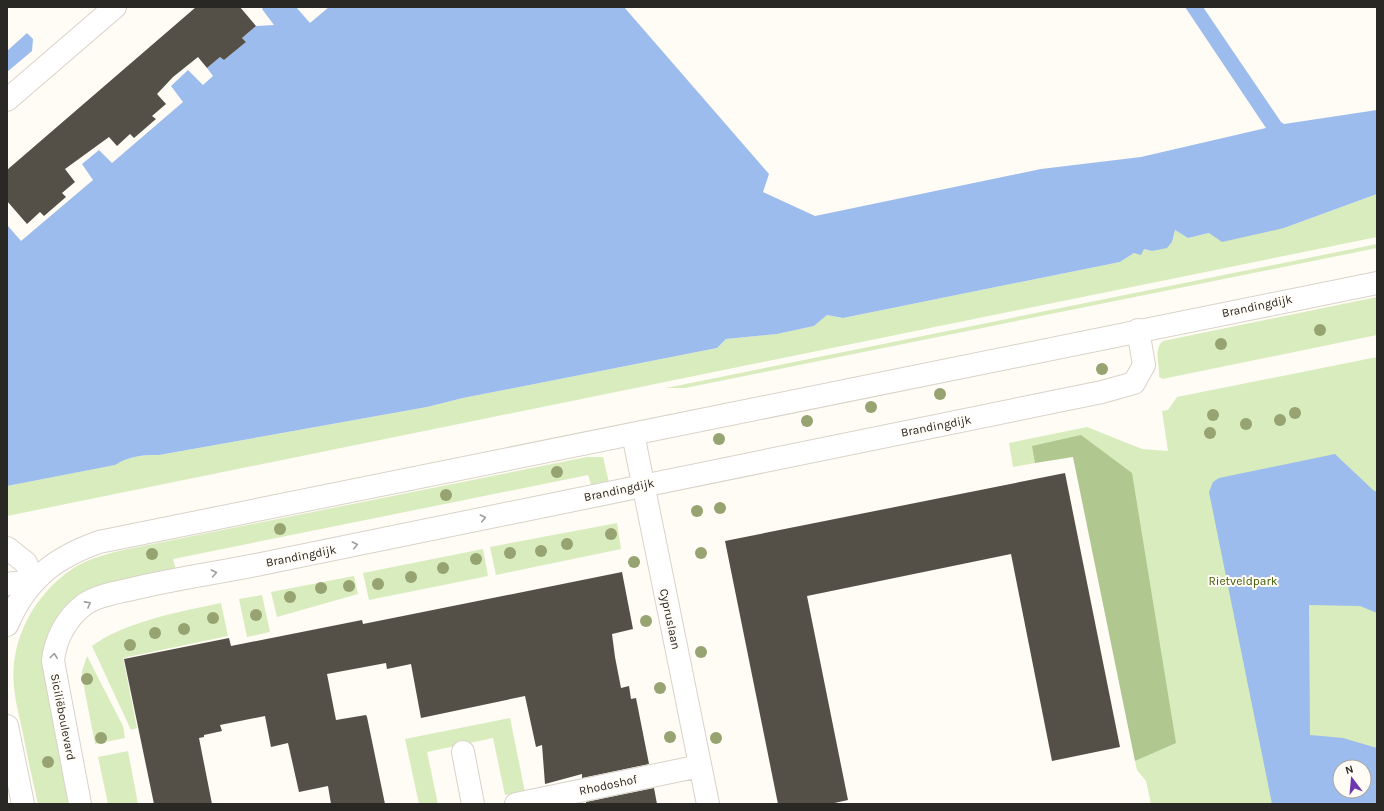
<svg xmlns="http://www.w3.org/2000/svg" width="1384" height="811" viewBox="0 0 1384 811" font-family="Karla,sans-serif">
<style>
.green{fill:#d9ecbe;fill-rule:evenodd}
.forest{fill:#b0c790}
.water{fill:#9cbced;fill-rule:evenodd}
.building{fill:#544f47}
.lines{fill:none;stroke-linecap:round;stroke-linejoin:round}
.minor-casing{stroke:#d8d3c9;stroke-width:24}
.tertiary-casing{stroke:#d8d3c9;stroke-width:24}
.minor{stroke:#fff;stroke-width:22}
.tertiary{stroke:#fff;stroke-width:22}
.tree{fill:#97a371}
.oneway{stroke:#9f9e9c}
.labels{text-anchor:middle;stroke-width:4;stroke-linejoin:round;paint-order:stroke}
.street-label{font-size:12px;fill:#2a2824;stroke:#fffbf5}
.park-label{font-size:12px;fill:#425b05;stroke:#fffbf5}
</style>
<rect width="100%" height="100%" fill="#fffbf5"/>
<path class="green" d="M 1377,194 L 1377,237 L 7,516 L 7,486 L 114,465 C 129,456 142,455 159,455 L 427,407 L 463,398 L 717,348 L 726,339 L 777,334 L 814,326 L 827,315 L 843,318 L 1120,262 L 1134,253 L 1144,249 L 1152,251 L 1172,242 L 1175,230 L 1188,238 L 1209,233 L 1284,228 Z
M 1377,244 L 1377,248 L 685,388 L 666,388 Z
M 1377,297 L 1377,335 L 1172,377 L 1163,379 L 1159,377 C 1160,366 1153,349 1163,341 Z
M 1377,357 L 1377,804 L 1151,804 L 1146,781 L 1137,770 L 1135,761 L 1144,757 L 1075,444 L 1033,446 L 1035,463 L 1013,467 L 1009,443 L 1087,427 L 1142,449 L 1168,451 L 1162,411 L 1168,410 L 1177,397 ZM 1340,767 L 1364,767 L 1364,791 L 1340,791 Z
M 587,457 L 603,457 L 609,483 L 592,487 L 588,475 L 173,559 L 176,570 L 79,595 C 57,612 50,624 43,651 L 71,804 L 38,804 C 32,779 27,754 22,729 C 19,715 15,701 14,687 C 9,639 36,591 77,566 C 91,558 107,554 123,550 Z
M 617,523 L 621,549 L 496,575 L 490,547 Z
M 483,549 L 488,576 L 369,600 L 363,573 Z
M 354,576 L 358,594 L 277,617 L 271,592 Z
M 262,595 L 270,632 L 247,637 L 239,599 Z
M 221,603 L 228,636 L 123,658 L 137,728 L 131,730 L 92,646 C 124,622 182,611 221,603 Z
M 87,656 L 123,726 L 125,738 L 95,744 L 83,682 L 82,671 Z
M 510,718 L 525,792 L 505,795 L 493,738 L 427,752 L 438,804 L 419,804 L 405,739 Z
M 128,751 L 138,804 L 108,804 L 98,757 Z"/>
<path class="forest" d="M 1081,435 L 1132,473 L 1176,743 L 1135,761 L 1073,457 L 1035,463 L 1032,446 Z"/>
<path class="water" d="M 264,7 L 296,7 L 310,23 L 329,7 L 624,7 L 769,174 L 763,192 L 815,216 L 1041,169 L 1141,157 L 1266,128 L 1185,7 L 1203,7 L 1281,122 L 1284,124 L 1377,110 L 1377,194 L 1284,228 L 1222,242 L 1209,233 L 1188,238 L 1175,230 L 1172,242 L 1167,248 L 1152,251 L 1144,249 L 1141,255 L 1134,253 L 1120,262 L 843,318 L 827,315 L 814,326 L 777,334 L 726,339 L 717,348 L 463,398 L 427,407 L 159,455 C 142,455 129,456 115,465 L 7,486 L 7,228 L 8,226 L 21,241 L 93,180 L 82,164 L 99,150 L 112,163 L 183,102 L 171,86 L 188,70 L 203,85 L 213,76 L 207,68 L 220,57 L 224,60 L 246,42 L 242,38 L 256,26 L 274,25 L 262,9 Z
M 27,33 L 33,39 L 32,51 L 7,72 L 7,51 Z
M 1335,454 L 1373,490 L 1377,492 L 1377,613 L 1360,606 L 1309,605 L 1310,735 L 1343,738 L 1377,748 L 1377,804 L 1272,804 L 1209,492 L 1213,482 L 1219,478 ZM 1340,767 L 1364,767 L 1364,791 L 1340,791 Z"/>
<path class="building" d="M 196,7 L 240,7 L 256,26 L 242,38 L 246,42 L 224,60 L 220,57 L 207,68 L 198,57 L 173,77 L 157,94 L 166,104 L 152,116 L 156,119 L 134,138 L 130,134 L 117,146 L 109,137 L 65,169 L 75,182 L 62,193 L 66,197 L 44,216 L 40,212 L 27,224 L 7,201 L 7,170 Z
M 1065,473 L 1120,747 L 1052,761 L 1011,554 L 807,596 L 848,800 L 830,804 L 778,804 L 725,541 Z
M 622,572 L 633,629 L 612,634 L 615,657 L 621,688 L 629,686 L 631,699 L 636,698 L 649,764 L 582,778 L 582,774 L 545,784 L 542,745 L 536,747 L 525,696 L 421,718 L 411,664 L 387,669 L 386,663 L 327,674 L 336,720 L 366,715 L 367,717 L 385,804 L 331,804 L 328,786 L 299,792 L 288,743 L 271,747 L 265,716 L 220,725 L 222,731 L 204,735 L 204,737 L 199,738 L 212,804 L 154,804 L 124,659 L 229,638 L 231,646 L 362,620 L 363,624 Z
M 654,788 L 657,804 L 586,804 L 586,802 Z"/>
<g class="lines">
<defs>
<path id="minor" d="M 7,100 L 115,7
M 633,434 L 708,804
M 7,548 L 26,563 L 33,581 L 7,584
M 463,752 L 473,804
M 80,804 L 53,661 C 55,639 67,617 85,604 C 97,596 114,593 128,590 C 172,579 217,573 261,564 L 1102,392 L 1134,383 L 1144,365 L 1138,330
M 516,804 L 700,766"/>
<path id="tertiary" d="M 7,625 C 26,580 54,558 99,542 L 1377,283
M 7,726 L 23,804"/>
</defs>
<use href="#minor" class="minor-casing"/>
<use href="#tertiary" class="tertiary-casing"/>
<use href="#minor" class="minor"/>
<use href="#tertiary" class="tertiary"/>
</g>
<g class="tree">
<circle cx="1320" cy="330" r="6"/>
<circle cx="1221" cy="344" r="6"/>
<circle cx="1102" cy="369" r="6"/>
<circle cx="940" cy="394" r="6"/>
<circle cx="871" cy="407" r="6"/>
<circle cx="1295" cy="413" r="6"/>
<circle cx="1213" cy="415" r="6"/>
<circle cx="1280" cy="420" r="6"/>
<circle cx="807" cy="421" r="6"/>
<circle cx="1246" cy="424" r="6"/>
<circle cx="1210" cy="433" r="6"/>
<circle cx="719" cy="439" r="6"/>
<circle cx="557" cy="472" r="6"/>
<circle cx="446" cy="495" r="6"/>
<circle cx="720" cy="508" r="6"/>
<circle cx="697" cy="511" r="6"/>
<circle cx="280" cy="529" r="6"/>
<circle cx="611" cy="534" r="6"/>
<circle cx="567" cy="544" r="6"/>
<circle cx="541" cy="551" r="6"/>
<circle cx="510" cy="553" r="6"/>
<circle cx="701" cy="553" r="6"/>
<circle cx="152" cy="554" r="6"/>
<circle cx="476" cy="559" r="6"/>
<circle cx="634" cy="562" r="6"/>
<circle cx="443" cy="568" r="6"/>
<circle cx="411" cy="577" r="6"/>
<circle cx="378" cy="584" r="6"/>
<circle cx="349" cy="586" r="6"/>
<circle cx="321" cy="588" r="6"/>
<circle cx="290" cy="597" r="6"/>
<circle cx="256" cy="615" r="6"/>
<circle cx="213" cy="618" r="6"/>
<circle cx="646" cy="621" r="6"/>
<circle cx="184" cy="629" r="6"/>
<circle cx="155" cy="633" r="6"/>
<circle cx="130" cy="645" r="6"/>
<circle cx="701" cy="652" r="6"/>
<circle cx="87" cy="679" r="6"/>
<circle cx="660" cy="688" r="6"/>
<circle cx="670" cy="737" r="6"/>
<circle cx="101" cy="738" r="6"/>
<circle cx="716" cy="738" r="6"/>
<circle cx="48" cy="762" r="6"/>
</g>
<defs><path id="oneway-chevron" d="M-2-3.5L2.5 0L-2 3.5" fill="none" stroke-width="1.6" stroke-linecap="round" stroke-linejoin="round"/></defs>
<g class="oneway">
<use href="#oneway-chevron" transform="translate(483 518) rotate(-12)"/>
<use href="#oneway-chevron" transform="translate(355 545) rotate(-12)"/>
<use href="#oneway-chevron" transform="translate(214 573) rotate(-11)"/>
<use href="#oneway-chevron" transform="translate(88 604) rotate(-29)"/>
<use href="#oneway-chevron" transform="translate(54 656) rotate(-83)"/>
</g>
<g class="labels">
<g class="street-label">
<text transform="translate(1257 306) rotate(-12)" y="4">Brandingdijk</text>
<text transform="translate(936 426) rotate(-11)" y="4">Brandingdijk</text>
<text transform="translate(619 490) rotate(-12)" y="4">Brandingdijk</text>
<text transform="translate(301 556) rotate(-11)" y="4">Brandingdijk</text>
<text transform="translate(670 619) rotate(78)" y="4">Cypruslaan</text>
<text transform="translate(63 717) rotate(79)" y="4">Siciliëboulevard</text>
<text transform="translate(608 785) rotate(-12)" y="4">Rhodoshof</text>
</g>
<g class="park-label">
<text x="1243" y="585">Rietveldpark</text>
</g>
</g>
<rect width="1384" height="811" fill="none" stroke="#2a2824" stroke-width="16"/>
<g transform="translate(1352 779) rotate(344)"><circle r="19" fill="#fffbf5" stroke="#aaa7a1"/>
<path d="M0-3L7 15L0 10L-7 15Z" fill="#6e37ae"/>
<text y="-6" font-size="11" font-weight="bold" text-anchor="middle" fill="#2a2824">N</text>
</g>
</svg>
